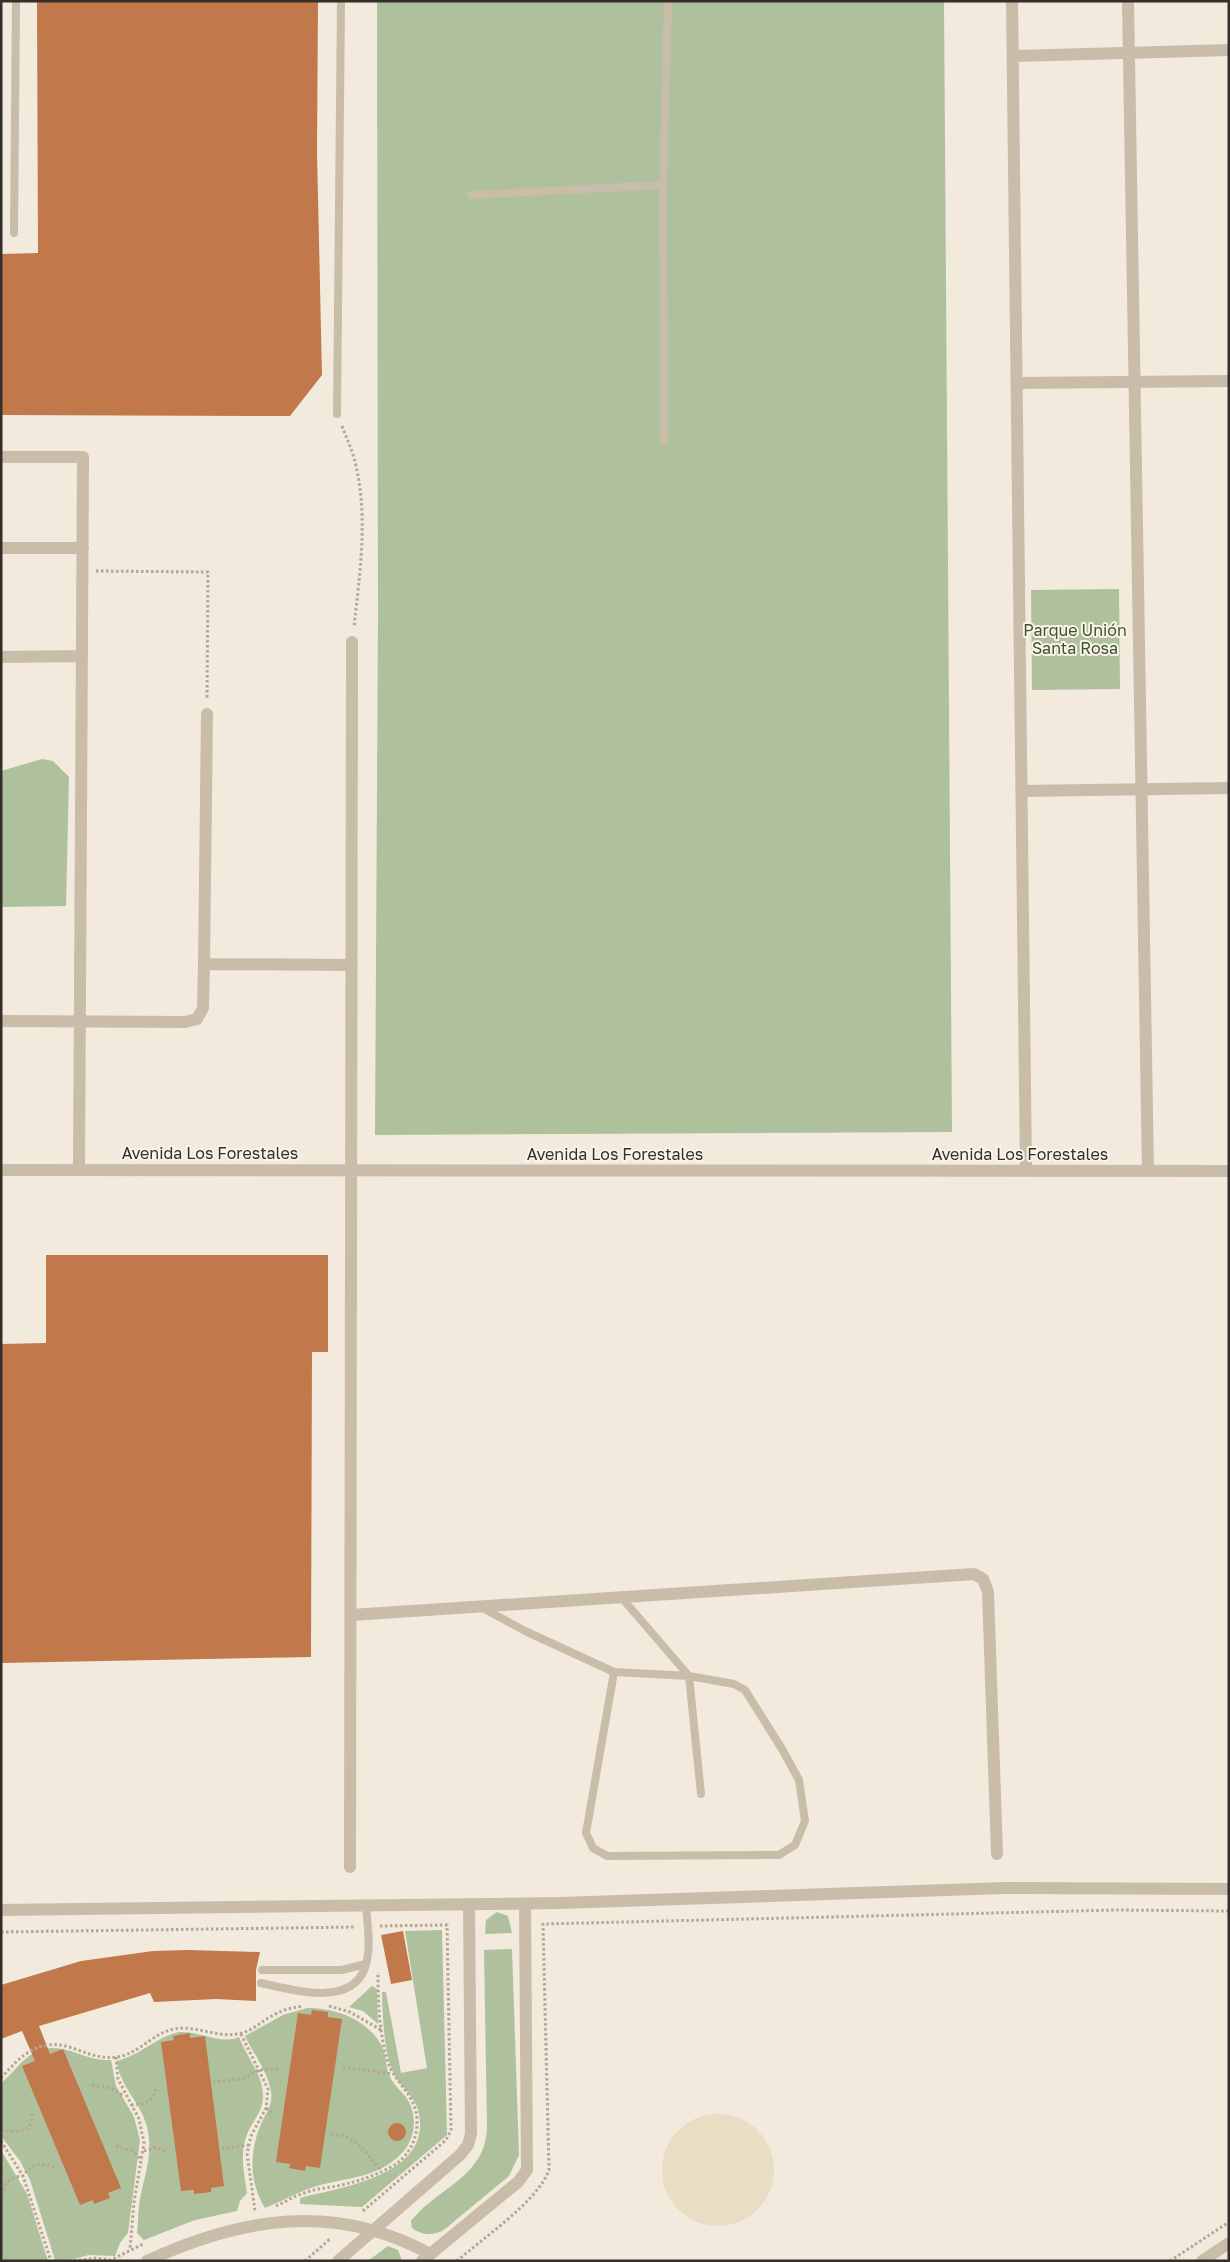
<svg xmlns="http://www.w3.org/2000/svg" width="1230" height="2262" viewBox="0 0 1230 2262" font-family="'Golos Text',sans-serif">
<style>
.green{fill:#afc09d}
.plaza{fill:#e9dec4}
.building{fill:#c1784b}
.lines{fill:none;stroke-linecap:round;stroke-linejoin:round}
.path{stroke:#b5a693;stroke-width:3;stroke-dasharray:2.5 2.5;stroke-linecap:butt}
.lane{stroke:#c9bca9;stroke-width:8}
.street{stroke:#c9bca9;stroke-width:12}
.labels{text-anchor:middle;stroke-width:4;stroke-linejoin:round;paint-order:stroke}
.park-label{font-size:16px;fill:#40532d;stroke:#f9f4e9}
.street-label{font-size:16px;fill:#362f29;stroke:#f9f4e9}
</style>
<rect width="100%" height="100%" fill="#f1eadd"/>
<path class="green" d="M 377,1 L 944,1 L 952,1132 L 375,1135 L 378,618 Z
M 1119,589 L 1120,689 L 1032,690 L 1031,590 Z
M 42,759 L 53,761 L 69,777 L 66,906 L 1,907 L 1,771 Z
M 497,1912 L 508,1916 L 512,1933 L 485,1934 L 486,1920 Z
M 442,1930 L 447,2135 L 362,2207 L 300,2204 L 300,2198 C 342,2187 435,2175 418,2110 C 414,2095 399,2086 393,2072 C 383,2048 383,2017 382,1992 L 386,1992 L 401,2073 L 427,2068 L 405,1931 Z
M 512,1949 L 519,2155 L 509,2176 L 445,2229 C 435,2236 422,2236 412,2228 L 411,2221 C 438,2187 486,2177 487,2127 L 484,1950 Z
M 372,1986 L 377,1989 L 378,2024 L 363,2011 L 349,2007 Z
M 307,2008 C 336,2008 367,2019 382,2046 C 387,2056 385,2069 391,2079 C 395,2086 401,2091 406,2097 C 418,2114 416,2138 402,2153 C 377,2180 342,2177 311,2188 C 295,2193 281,2202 265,2208 C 249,2182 249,2152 261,2124 C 266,2113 273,2105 271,2092 C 269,2073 253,2053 245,2036 L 283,2015 Z
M 179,2032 C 200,2031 221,2045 239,2037 C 246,2056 262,2074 263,2094 C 264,2110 254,2119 248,2132 C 239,2152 244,2173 247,2193 L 240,2201 L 237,2211 L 195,2220 L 144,2240 L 137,2233 C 138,2224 138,2215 139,2206 C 143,2176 154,2158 147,2127 C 141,2102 119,2086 117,2061 C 143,2054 154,2038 179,2032 Z
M 51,2048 C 74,2048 87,2061 111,2060 L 116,2086 L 134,2117 L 140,2140 L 128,2233 L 120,2243 L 115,2256 L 89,2255 L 66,2261 L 55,2260 L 30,2180 L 20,2161 L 1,2136 L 1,2083 C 21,2067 22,2053 51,2048 Z
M 1,2150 L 27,2194 L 48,2261 L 1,2261 Z
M 388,2246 L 398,2250 L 402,2261 L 368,2261 Z"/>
<path class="plaza" d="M662 2170a56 56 0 1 1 112 0a56 56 0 1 1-112 0Z"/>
<path class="building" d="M 37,1 L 318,1 L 317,152 L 322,375 L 290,416 L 1,415 L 1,254 L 38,253 Z
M 46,1255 L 328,1255 L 328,1352 L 312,1352 L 311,1657 L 1,1663 L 1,1344 L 46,1343 Z
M 403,1931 L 412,1980 L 391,1984 L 381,1935 Z
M 189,1950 L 260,1952 L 256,1970 L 256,2001 L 216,1999 L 154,2002 L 150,1993 L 39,2026 L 50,2054 L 63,2049 L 121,2188 L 108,2193 L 110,2198 L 94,2204 L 93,2200 L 80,2205 L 22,2066 L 35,2061 L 22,2031 L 1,2039 L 1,1985 L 81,1961 L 153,1951 Z
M 312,2010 L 328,2012 L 328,2017 L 342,2019 L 320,2168 L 306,2166 L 305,2171 L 289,2168 L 290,2164 L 276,2162 L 298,2013 L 311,2015 Z
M 190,2033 L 190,2038 L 205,2036 L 224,2186 L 211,2188 L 211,2192 L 194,2194 L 194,2190 L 181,2191 L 161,2042 L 174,2040 L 173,2036 Z
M388 2132a9 9 0 1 1 18 0a9 9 0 1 1-18 0Z"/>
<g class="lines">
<path class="path" d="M 342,426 C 346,437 351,447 354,458 C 369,513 360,572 354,627
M 96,571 L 208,572 L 207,699
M 1,1932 L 356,1927
M 329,2006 L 350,2012 L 381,2030
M 241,2034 L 268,2089 L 266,2108 L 251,2136 L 247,2153 L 255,2211
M 116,2057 L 118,2079 L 139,2119 L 144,2143 L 134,2202 L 130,2249
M 343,2067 L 392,2074
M 1,2078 C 14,2064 24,2051 43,2046 C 69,2039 89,2061 116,2057 C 137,2055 150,2036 170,2030 C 193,2023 214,2038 237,2034 C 252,2032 261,2021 274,2015 C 283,2009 293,2008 303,2006
M 213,2082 L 242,2079 L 259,2070 L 278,2069
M 92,2085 L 111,2088 L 124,2096
M 131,2105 C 144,2104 152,2103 156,2089
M 266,2108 L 274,2114
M 1,2130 C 16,2132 34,2134 32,2113
M 331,2134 C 356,2135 366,2153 381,2171
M 1,2141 L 23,2176 L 51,2261
M 116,2146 L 132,2151 L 142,2160
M 222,2149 L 248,2145
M 144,2151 L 156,2147 L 165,2152
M 1,2200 C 3,2185 7,2177 23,2176 C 32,2163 41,2162 55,2168
M 276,2206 C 285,2202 294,2196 304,2193 C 315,2189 326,2188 337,2186 C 356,2182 374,2176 391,2167 C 414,2155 424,2124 412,2101 C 404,2085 393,2079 387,2059 C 379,2032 378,2000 378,1972
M 363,2211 L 446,2140 L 451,2130 L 447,1925 L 379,1926
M 74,2261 L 96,2258 L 110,2260
M 109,2261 L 143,2244
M 305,2261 L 331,2238
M 457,2261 C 483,2238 538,2201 549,2170 L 543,1924 L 1116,1910 L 1229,1911
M 1170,2261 L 1229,2222"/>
<path class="lane" d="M 471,195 L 663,185
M 14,233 L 16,1
M 337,414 L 341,1
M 664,442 L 663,185 L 668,1
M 621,1597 L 689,1676 L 701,1794
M 481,1607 L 525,1631 L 614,1672 L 689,1676 L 734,1684 L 745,1690 L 782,1749 L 799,1780 L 805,1821 L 795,1845 L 779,1855 L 607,1856 L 593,1848 L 586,1833 L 614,1672
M 262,1970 L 342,1970 L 366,1964
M 261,1983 C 294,1990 358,2010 367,1960 C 371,1943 367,1923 366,1905"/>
<path class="street" d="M 1012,1 L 1026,1170
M 1128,1 L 1148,1171
M 1013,56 L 1229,50
M 1017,383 L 1229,381
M 1,457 L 83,457 L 79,1170
M 1,548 L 83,548
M 1,657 L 82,656
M 1021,791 L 1229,788
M 204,964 L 352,965
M 1,1021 L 185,1022 L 197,1019 L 203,1008 L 204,964 L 207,714
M 1,1170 L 1229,1171
M 351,1615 L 974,1574 L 983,1579 L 988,1592 L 997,1854
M 350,1867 L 352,642
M 1,1910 L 561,1903 L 1004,1888 L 1229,1889
M 147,2261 C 242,2217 335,2202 430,2254
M 338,2261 L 460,2155 L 468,2145 L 471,2134 L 469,1904
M 422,2261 L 518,2182 L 527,2170 L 525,1904
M 1202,2261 L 1229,2243"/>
</g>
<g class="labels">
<g class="park-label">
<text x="1075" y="636">Parque Unión<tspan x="1075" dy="18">Santa Rosa</tspan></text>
</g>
<g class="street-label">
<text x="210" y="1159">Avenida Los Forestales</text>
<text x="615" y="1160">Avenida Los Forestales</text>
<text x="1020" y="1160">Avenida Los Forestales</text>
</g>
</g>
<rect width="1230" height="2262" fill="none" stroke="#362f29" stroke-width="5"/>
</svg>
